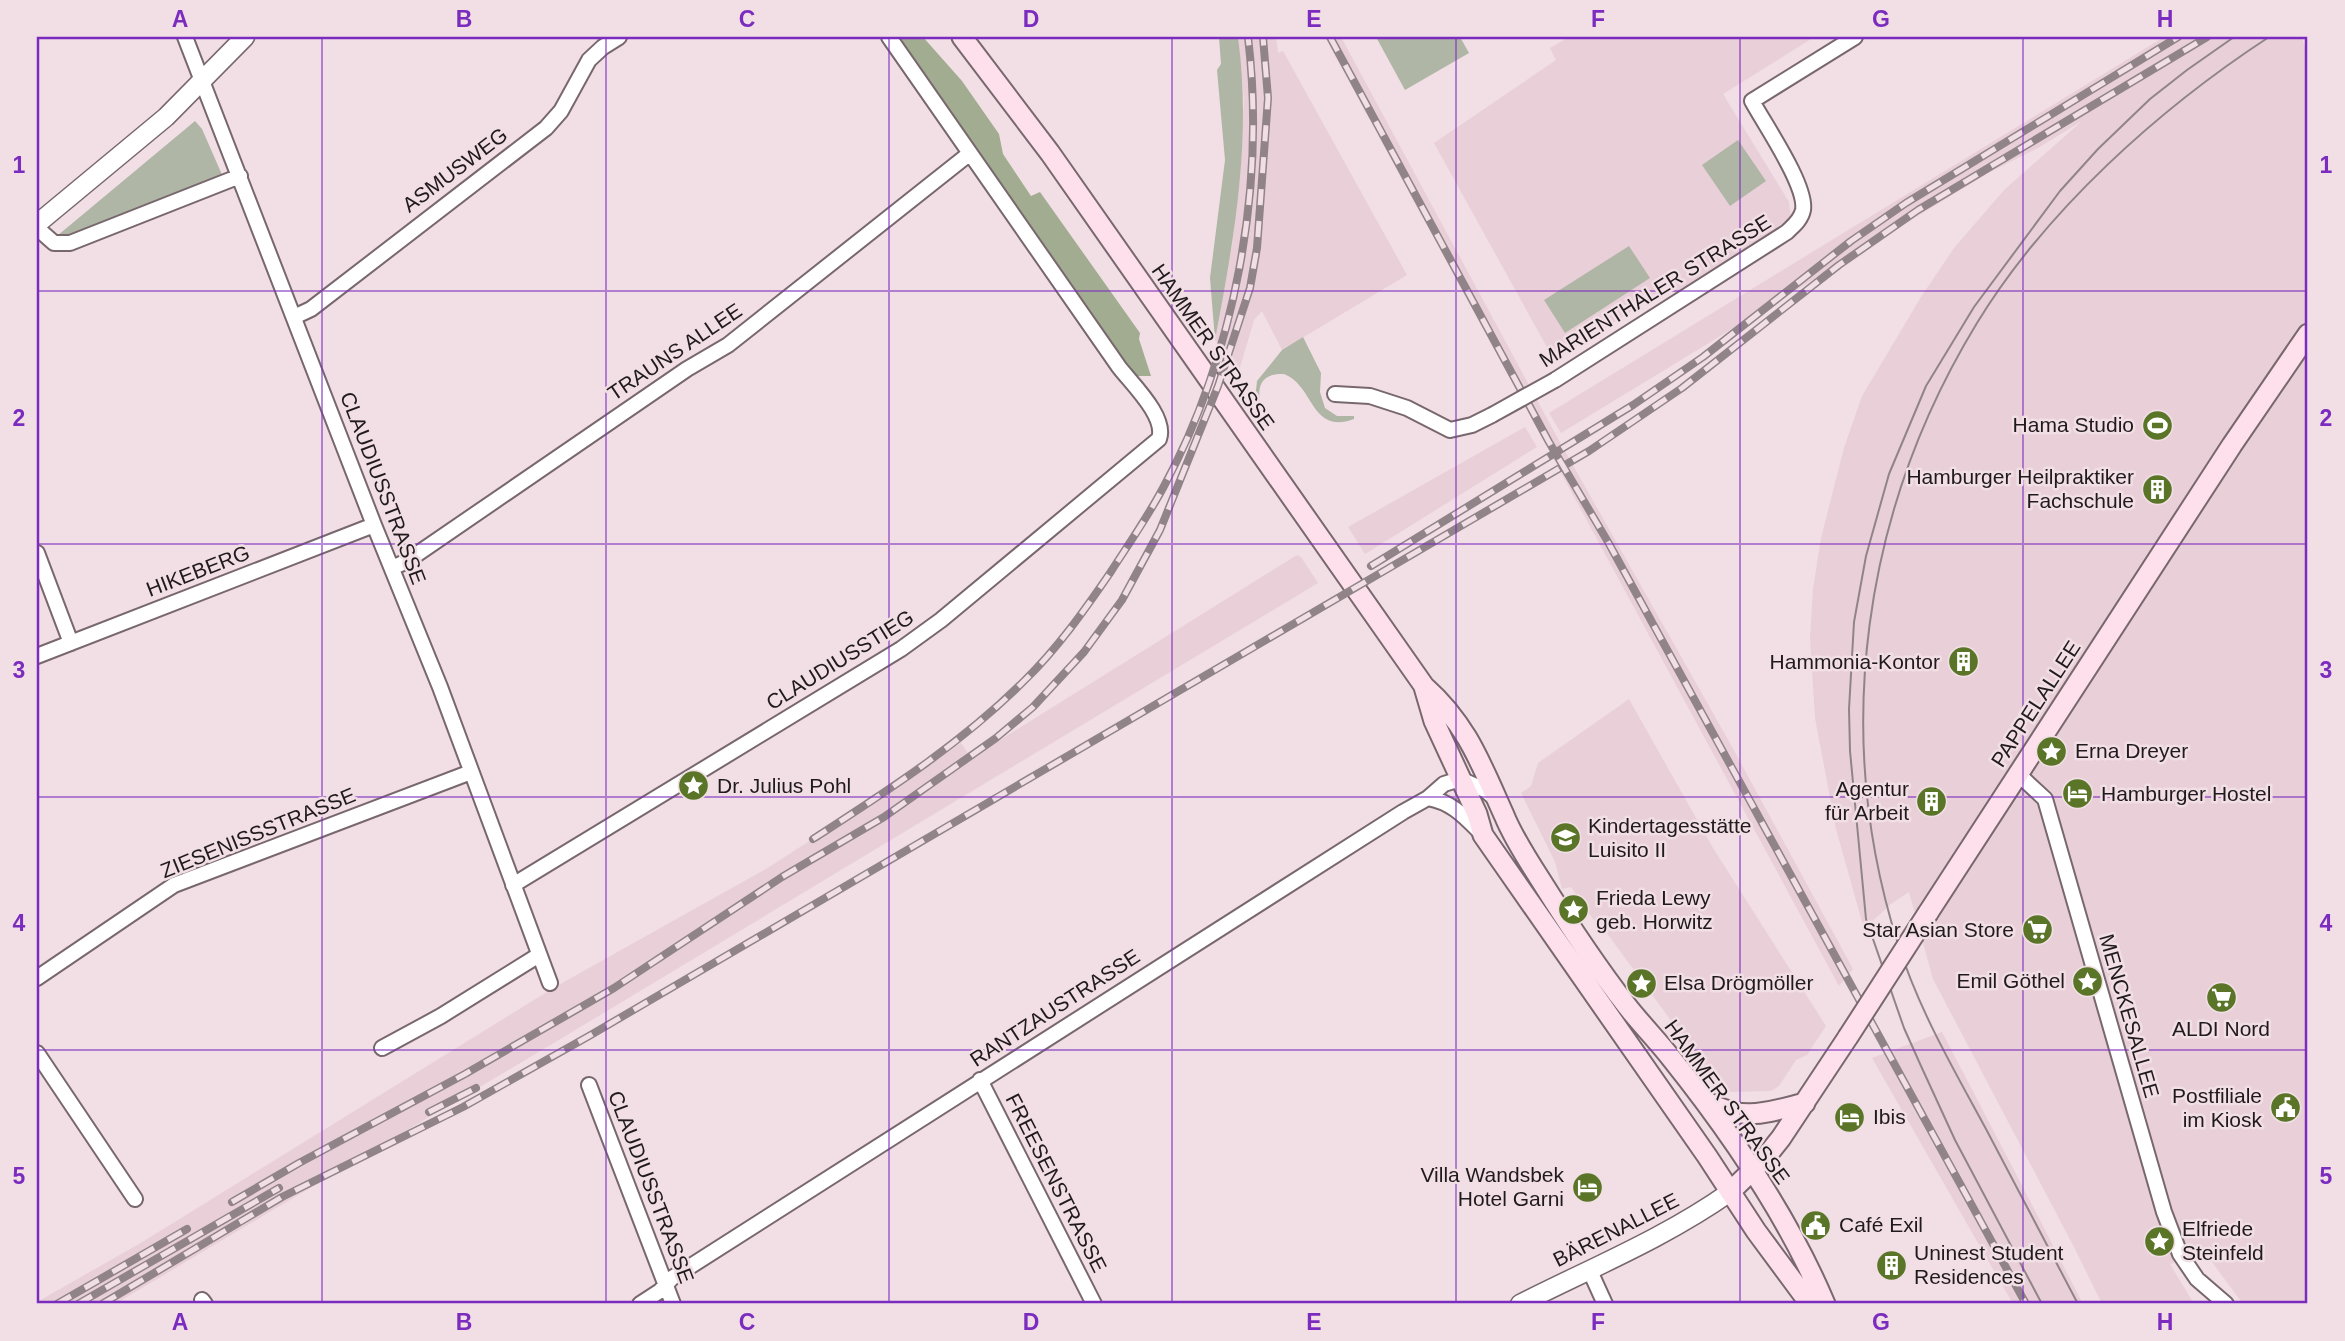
<svg xmlns="http://www.w3.org/2000/svg" width="2345" height="1341" viewBox="0 0 2345 1341" font-family="Helvetica,sans-serif">
<style>
.built{fill:#e9cfd8}
.green{fill:#afb6a5}
.forest{fill:#a1ac91}
.lines{fill:none;stroke-linecap:round;stroke-linejoin:round}
.minor-casing{stroke:#78686e;stroke-width:18}
.tertiary-casing{stroke:#78686e;stroke-width:21}
.secondary-casing{stroke:#78686e;stroke-width:23}
.minor{stroke:#fff;stroke-width:14}
.tertiary{stroke:#fff;stroke-width:18}
.secondary{stroke:#fde0eb;stroke-width:19}
.tram{stroke:#908488;stroke-width:2}
.rail-casing{stroke:#908488;stroke-width:8}
.rail{stroke:#f1dfe5;stroke-width:5;stroke-dasharray:16;stroke-linecap:butt}
.minor-bridge-casing{stroke:#78686e;stroke-width:18;stroke-linecap:butt}
.secondary-bridge-casing{stroke:#78686e;stroke-width:23;stroke-linecap:butt}
.minor-bridge{stroke:#fff;stroke-width:14}
.secondary-bridge{stroke:#fde0eb;stroke-width:19}
.grid{fill:none;stroke:#7b2cbf;stroke-width:2;stroke-opacity:0.55}
.labels{text-anchor:middle;stroke-width:5;stroke-linejoin:round;paint-order:stroke}
.street-label{font-size:21px;fill:#201a1c;stroke:#f1dfe5}
.poi-label{font-size:21px;fill:#201a1c;stroke:#f1dfe5;text-anchor:start}
.neatline{fill:none;stroke:#7b2cbf;stroke-width:2.5}
.grid-label{font-size:23px;text-anchor:middle;font-weight:bold;fill:#7b2cbf}
</style>
<rect width="100%" height="100%" fill="#f1dfe5"/>
<path class="built" d="M 1238,37 L 1276,37 L 1278,53 L 1283,51 L 1407,275 L 1282,350 L 1262,311 L 1254,320 L 1238,374 L 1215,340 L 1232,246 L 1240,177 L 1244,99 Z
M 1325,37 L 1341,37 L 1557,437 L 1731,745 L 1853,969 L 1839,986 Z
M 1569,37 L 1809,37 L 1811,39 L 1723,94 L 1789,202 L 1791,218 L 1677,295 L 1670,287 L 1554,360 L 1434,143 L 1556,60 L 1550,48 Z
M 2164,37 L 2302,37 L 2308,59 L 2308,1304 L 2243,1304 L 2206,1254 L 2170,1264 L 2194,1304 L 2102,1304 L 2074,1247 L 1933,979 L 1909,892 L 1891,904 L 1864,929 L 1836,829 L 1815,718 L 1810,638 L 1813,589 L 1821,538 L 1844,448 L 1862,396 L 1921,297 L 1954,248 L 2005,189 L 2082,121 L 2038,148 L 1990,172 L 1561,433 L 1549,413 Z
M 1525,427 L 1537,447 L 1365,554 L 1348,527 Z
M 1297,555 L 1301,557 L 1318,583 L 552,1044 L 115,1304 L 37,1304 L 37,1302 L 139,1244 L 555,987 L 766,869 L 961,743 L 971,758 Z
M 1629,699 L 1713,848 L 1826,1026 L 1807,1055 L 1796,1060 L 1779,1086 L 1771,1091 L 1732,1092 L 1720,1087 L 1603,928 L 1600,929 L 1571,887 L 1562,889 L 1555,862 L 1521,793 L 1531,786 L 1538,763 Z
M 1942,1032 L 2028,1197 L 2083,1304 L 2013,1304 L 1872,1058 Z"/>
<path class="green" d="M 1219,37 L 1238,37 C 1252,139 1234,240 1215,340 L 1210,278 L 1225,160 L 1217,70 L 1221,64 Z
M 1376,37 L 1460,37 L 1469,53 L 1405,90 Z
M 195,121 L 202,129 L 223,177 L 69,238 L 57,236 Z
M 1738,140 L 1766,181 L 1730,206 L 1702,165 Z
M 1629,246 L 1650,278 L 1565,333 L 1544,300 Z
M 1303,337 L 1321,373 L 1320,392 L 1325,408 L 1337,416 L 1354,416 L 1354,419 C 1310,435 1315,386 1284,374 C 1254,373 1258,394 1262,416 L 1252,402 L 1255,400 L 1257,381 L 1282,350 Z"/>
<path class="forest" d="M 898,37 L 923,37 L 962,81 L 999,134 L 1003,154 L 1031,196 L 1040,192 L 1140,333 L 1139,339 L 1151,376 L 1134,376 Z"/>
<g class="lines">
<defs>
<path id="minor" d="M 185,37 L 374,525 L 440,687 L 550,983
M 37,228 L 54,243 L 70,243 L 240,176
M 294,317 L 311,309 L 546,128 L 561,111 L 589,60 L 603,47 L 619,37
M 1555,380 L 1787,232 C 1793,226 1801,220 1803,210 C 1807,186 1765,125 1752,101 L 1855,37
M 1335,394 L 1370,396 L 1407,408 L 1450,430 L 1472,425 L 1492,415
M 37,553 L 71,643
M 392,568 L 407,561 L 687,369 L 728,345 L 969,154
M 37,656 L 374,525
M 2017,773 L 2045,799 L 2164,1212 L 2180,1254 L 2197,1279 L 2226,1304
M 1428,798 C 1452,802 1465,817 1481,833
M 513,885 L 901,649 L 941,620 L 1159,439 C 1167,417 1132,384 1119,367 L 889,37
M 37,978 L 174,885 L 471,772
M 382,1048 L 441,1016 L 539,955
M 37,1053 L 135,1199
M 980,1080 L 1094,1304
M 589,1085 L 673,1304
M 1590,1271 L 1605,1304
M 202,1300 L 205,1304
M 640,1304 L 660,1291 L 672,1278 L 1403,812 L 1428,798 L 1444,784 L 1460,779 L 1485,790 L 1497,800"/>
<path id="tertiary" d="M 37,224 L 166,117 L 245,37
M 1520,1304 C 1591,1268 1665,1238 1730,1192"/>
<path id="secondary" d="M 962,37 L 1050,153 L 1424,686 C 1467,724 1481,764 1504,815 C 1513,837 1527,859 1540,879 C 1567,922 1596,966 1627,1006 C 1641,1024 1657,1040 1671,1058 C 1731,1133 1788,1216 1825,1304
M 1424,687 L 1434,721 L 1477,814 L 1483,835 L 1707,1156 L 1756,1231 L 1810,1304
M 1928,913 L 2232,445 L 2308,334
M 1705,1101 C 1743,1122 1765,1113 1805,1103
M 1730,1192 L 1765,1158 L 1781,1138 L 1848,1037"/>
</defs>
<use href="#minor" class="minor-casing"/>
<use href="#tertiary" class="tertiary-casing"/>
<use href="#secondary" class="secondary-casing"/>
<use href="#minor" class="minor"/>
<use href="#tertiary" class="tertiary"/>
<use href="#secondary" class="secondary"/>
<path class="tram" d="M 2042,1304 L 1955,1140 L 1921,1066 L 1904,1028 L 1866,919 L 1850,751 L 1849,709 L 1854,622 L 1866,556 L 1889,474 L 1926,386 L 1974,307 L 2060,191 L 2098,149 L 2150,99 L 2187,70 L 2234,37
M 2078,1304 C 2047,1246 2017,1187 1986,1129 C 1953,1068 1919,1010 1898,944 C 1831,733 1863,510 1977,323 C 2046,210 2159,109 2269,37"/>
<defs>
<path id="rail" d="M 1330,37 L 1549,442 L 1608,542 L 2026,1304
M 1371,566 L 1633,405 L 1703,357 L 1851,241 L 1906,203 L 2178,37
M 813,839 C 887,791 961,744 1024,681 C 1057,649 1084,611 1110,573 C 1128,545 1147,518 1163,488 C 1235,355 1266,187 1248,37
M 429,1112 L 476,1088
M 232,1202 L 299,1163 L 465,1074 L 614,988 L 782,877 L 884,817 L 996,738 L 1033,707 L 1084,652 L 1122,600 L 1160,530 L 1218,386 L 1250,288 L 1257,248 L 1268,98 L 1263,37
M 57,1304 L 187,1229
M 78,1304 L 279,1188
M 102,1304 L 282,1197 L 463,1107 L 589,1036 L 1589,451 L 1682,388 L 1839,265 L 1918,210 L 2207,37"/>
</defs>
<use href="#rail" class="rail-casing"/>
<use href="#rail" class="rail"/>
<defs>
<path id="minor-bridge" d="M 1492,415 L 1555,380"/>
<path id="secondary-bridge" d="M 1848,1037 L 1928,913"/>
</defs>
<use href="#minor-bridge" class="minor-bridge-casing"/>
<use href="#secondary-bridge" class="secondary-bridge-casing"/>
<use href="#minor-bridge" class="minor-bridge"/>
<use href="#secondary-bridge" class="secondary-bridge"/>
</g>
<path class="grid" d="M 322,37 L 322,1304M 606,37 L 606,1304M 889,37 L 889,1304M 1172,37 L 1172,1304M 1456,37 L 1456,1304M 1740,37 L 1740,1304M 2023,37 L 2023,1304M 37,291 L 2308,291M 37,544 L 2308,544M 37,797 L 2308,797M 37,1050 L 2308,1050"/>
<defs>
<symbol id="stadium-disc" viewBox="-11 -11 22 22"><circle r="9.5" fill="#5b7528" stroke="#f1dfe5"/><path d="M0-5a6.5 5 0 1 0 0 10a6.5 5 0 1 0 0-10ZM-3.5-1.8h7v3.6h-7Z" fill="#fff"/></symbol>
<symbol id="building-disc" viewBox="-11 -11 22 22"><circle r="9.5" fill="#5b7528" stroke="#f1dfe5"/><path d="M-4-6H4V6H1V3H-1V6H-4ZM-2.5-4.3h1.7v1.8h-1.7ZM.8-4.3h1.7v1.8H.8ZM-2.5-1h1.7V.8h-1.7ZM.8-1h1.7V.8H.8Z" fill="#fff"/></symbol>
<symbol id="sight-disc" viewBox="-11 -11 22 22"><circle r="9.5" fill="#5b7528" stroke="#f1dfe5"/><path d="M0-6L1.8-2.2L6-1.7L2.9 1.2L3.7 5.4L0 3.3L-3.7 5.4L-2.9 1.2L-6-1.7L-1.8-2.2Z" fill="#fff"/></symbol>
<symbol id="hotel-disc" viewBox="-11 -11 22 22"><circle r="9.5" fill="#5b7528" stroke="#f1dfe5"/><path d="M-6-4.5h1.5V1H6V5H4.5V3h-9V5H-6ZM-4 0a1.8 1.8 0 1 1 3.6 0ZM.5 0V-2.5h3Q6-2.5 6 0Z" fill="#fff"/></symbol>
<symbol id="school-disc" viewBox="-11 -11 22 22"><circle r="9.5" fill="#5b7528" stroke="#f1dfe5"/><path d="M0-5L7-2L0 1L-7-2ZM-4 1L0 2.5L4 1V4Q0 6-4 4Z" fill="#fff"/></symbol>
<symbol id="supermarket-disc" viewBox="-11 -11 22 22"><circle r="9.5" fill="#5b7528" stroke="#f1dfe5"/><path d="M-6-5.5h2.5l.6 2H6L4.5 2H-2.5L-4.4-4H-6ZM-1.5 3.2a1.3 1.3 0 1 0 .1 0ZM3 3.2a1.3 1.3 0 1 0 .1 0Z" fill="#fff"/></symbol>
<symbol id="civic-disc" viewBox="-11 -11 22 22"><circle r="9.5" fill="#5b7528" stroke="#f1dfe5"/><path d="M-.6-6.5H3V-4.5H.6V-3L4-1V1h2V6H-6V1h2V-1L-.6-3ZM-1.2 2.5V6h2.4V2.5Z" fill="#fff"/></symbol>
</defs>
<g fill-rule="evenodd">
<use href="#stadium-disc" x="2140" y="408" width="35" height="35"/>
<use href="#building-disc" x="2140" y="472" width="35" height="35"/>
<use href="#building-disc" x="1946" y="644" width="35" height="35"/>
<use href="#sight-disc" x="2034" y="734" width="35" height="35"/>
<use href="#sight-disc" x="676" y="768" width="35" height="35"/>
<use href="#hotel-disc" x="2060" y="776" width="35" height="35"/>
<use href="#building-disc" x="1914" y="784" width="35" height="35"/>
<use href="#school-disc" x="1548" y="820" width="35" height="35"/>
<use href="#sight-disc" x="1556" y="892" width="35" height="35"/>
<use href="#supermarket-disc" x="2020" y="912" width="35" height="35"/>
<use href="#sight-disc" x="2070" y="964" width="35" height="35"/>
<use href="#sight-disc" x="1624" y="966" width="35" height="35"/>
<use href="#supermarket-disc" x="2204" y="980" width="35" height="35"/>
<use href="#civic-disc" x="2268" y="1090" width="35" height="35"/>
<use href="#hotel-disc" x="1832" y="1100" width="35" height="35"/>
<use href="#hotel-disc" x="1570" y="1170" width="35" height="35"/>
<use href="#civic-disc" x="1798" y="1208" width="35" height="35"/>
<use href="#sight-disc" x="2142" y="1224" width="35" height="35"/>
<use href="#building-disc" x="1874" y="1248" width="35" height="35"/>
</g>
<g class="labels">
<g class="street-label">
<text transform="translate(455 170) rotate(-37)" y="7">ASMUSWEG</text>
<text transform="translate(1655 291) rotate(-32)" y="7">MARIENTHALER STRASSE</text>
<text transform="translate(1213 347) rotate(55)" y="7">HAMMER STRASSE</text>
<text transform="translate(675 352) rotate(-34)" y="7">TRAUNS ALLEE</text>
<text transform="translate(383 488) rotate(69)" y="7">CLAUDIUSSTRASSE</text>
<text transform="translate(198 571) rotate(-21)" y="7">HIKEBERG</text>
<text transform="translate(840 660) rotate(-32)" y="7">CLAUDIUSSTIEG</text>
<text transform="translate(2036 704) rotate(-57)" y="7">PAPPELALLEE</text>
<text transform="translate(258 833) rotate(-22)" y="7">ZIESENISSSTRASSE</text>
<text transform="translate(1055 1008) rotate(-33)" y="7">RANTZAUSTRASSE</text>
<text transform="translate(2129 1016) rotate(74)" y="7">MENCKESALLEE</text>
<text transform="translate(1727 1102) rotate(54)" y="7">HAMMER STRASSE</text>
<text transform="translate(1056 1183) rotate(63)" y="7">FREESENSTRASSE</text>
<text transform="translate(651 1187) rotate(69)" y="7">CLAUDIUSSTRASSE</text>
<text transform="translate(1616 1230) rotate(-27)" y="7">BÄRENALLEE</text>
</g>
<g class="poi-label">
<text x="2134" y="432" text-anchor="end">Hama Studio</text>
<text x="2134" y="484" text-anchor="end">Hamburger Heilpraktiker<tspan x="2134" dy="24">Fachschule</tspan></text>
<text x="1940" y="669" text-anchor="end">Hammonia-Kontor</text>
<text x="2075" y="758">Erna Dreyer</text>
<text x="717" y="793">Dr. Julius Pohl</text>
<text x="1909" y="796" text-anchor="end">Agentur<tspan x="1909" dy="24">für Arbeit</tspan></text>
<text x="2101" y="801">Hamburger Hostel</text>
<text x="1588" y="833">Kindertagesstätte<tspan x="1588" dy="24">Luisito II</tspan></text>
<text x="1596" y="905">Frieda Lewy<tspan x="1596" dy="24">geb. Horwitz</tspan></text>
<text x="2014" y="937" text-anchor="end">Star Asian Store</text>
<text x="2065" y="988" text-anchor="end">Emil Göthel</text>
<text x="1664" y="990">Elsa Drögmöller</text>
<text x="2221" y="1036" text-anchor="middle">ALDI Nord</text>
<text x="2262" y="1103" text-anchor="end">Postfiliale<tspan x="2262" dy="24">im Kiosk</tspan></text>
<text x="1873" y="1124">Ibis</text>
<text x="1564" y="1182" text-anchor="end">Villa Wandsbek<tspan x="1564" dy="24">Hotel Garni</tspan></text>
<text x="1839" y="1232">Café Exil</text>
<text x="2182" y="1236">Elfriede<tspan x="2182" dy="24">Steinfeld</tspan></text>
<text x="1914" y="1260">Uninest Student<tspan x="1914" dy="24">Residences</tspan></text>
</g>
</g>
<rect width="2345" height="1341" fill="none" stroke="#f1dfe5" stroke-width="77"/>
<rect x="38" y="38" width="2268" height="1264" class="neatline"/>
<g class="grid-label">
<text x="180" y="27">A</text>
<text x="464" y="27">B</text>
<text x="747" y="27">C</text>
<text x="1031" y="27">D</text>
<text x="1314" y="27">E</text>
<text x="1598" y="27">F</text>
<text x="1881" y="27">G</text>
<text x="2165" y="27">H</text>
<text x="19" y="173">1</text>
<text x="2326" y="173">1</text>
<text x="19" y="426">2</text>
<text x="2326" y="426">2</text>
<text x="19" y="678">3</text>
<text x="2326" y="678">3</text>
<text x="19" y="931">4</text>
<text x="2326" y="931">4</text>
<text x="19" y="1184">5</text>
<text x="2326" y="1184">5</text>
<text x="180" y="1330">A</text>
<text x="464" y="1330">B</text>
<text x="747" y="1330">C</text>
<text x="1031" y="1330">D</text>
<text x="1314" y="1330">E</text>
<text x="1598" y="1330">F</text>
<text x="1881" y="1330">G</text>
<text x="2165" y="1330">H</text>
</g>
</svg>
